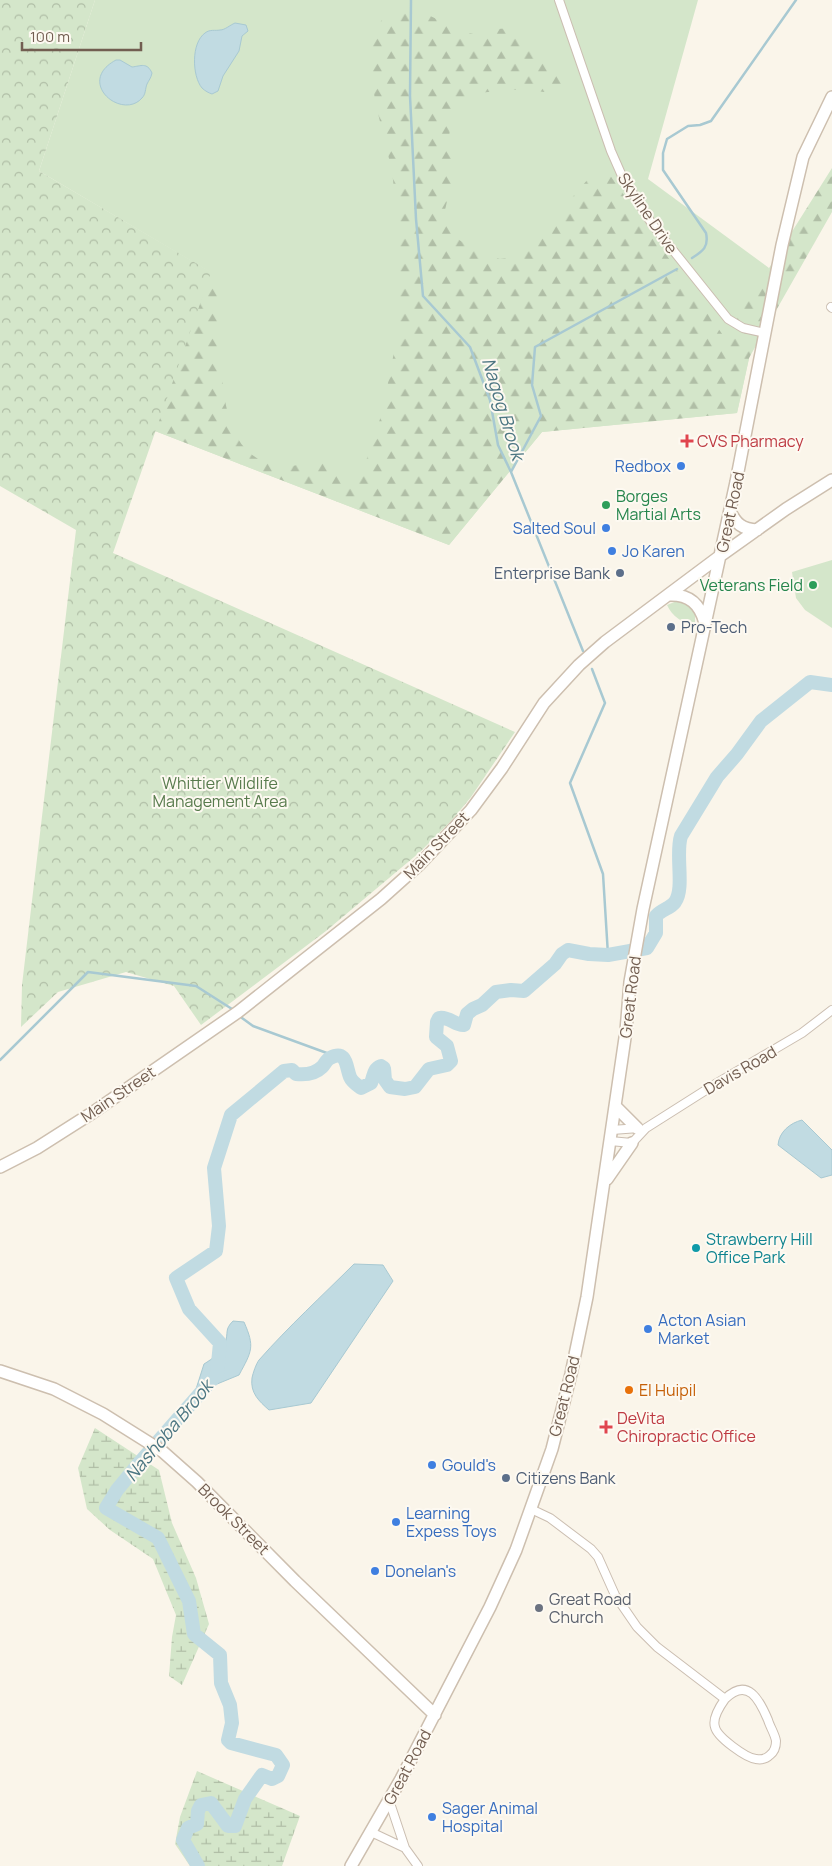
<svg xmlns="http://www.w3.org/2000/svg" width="832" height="1866" viewBox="0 0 832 1866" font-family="Manrope,sans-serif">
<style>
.grass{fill:#d4e6ca}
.forest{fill:url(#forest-firs)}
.wetland{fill:url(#wetland-marsh)}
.park{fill:url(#park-crowns)}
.water{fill:#c1dbe2;stroke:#a8c9d2}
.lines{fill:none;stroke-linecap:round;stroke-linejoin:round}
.stream{stroke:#a8c9d2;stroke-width:2.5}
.river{stroke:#c1dbe2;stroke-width:14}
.street-casing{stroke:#cbbeb1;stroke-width:10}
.secondary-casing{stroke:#cdbfaf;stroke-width:14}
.street{stroke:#fff;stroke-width:8}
.secondary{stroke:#fff;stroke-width:11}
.health-dot{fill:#e0444e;stroke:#fdf9f1;stroke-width:2}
.shop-dot{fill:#3f7fe0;stroke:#fdf9f1;stroke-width:2}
.leisure-dot{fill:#2e9e5b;stroke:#fdf9f1;stroke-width:2}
.service-dot{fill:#5c6f8a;stroke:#fdf9f1;stroke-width:2}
.culture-dot{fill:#0f9aa8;stroke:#fdf9f1;stroke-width:2}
.food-dot{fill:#e8710a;stroke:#fdf9f1;stroke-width:2}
.worship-dot{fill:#6b7280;stroke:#fdf9f1;stroke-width:2}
.labels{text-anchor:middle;stroke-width:4;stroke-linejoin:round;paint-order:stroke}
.street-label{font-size:16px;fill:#725e51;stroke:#fdf9f1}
.health-label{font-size:16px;fill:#be3a42;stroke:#fdf9f1;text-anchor:start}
.shop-label{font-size:16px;fill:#366cbe;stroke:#fdf9f1;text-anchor:start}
.leisure-label{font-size:16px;fill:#27864d;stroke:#fdf9f1;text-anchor:start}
.service-label{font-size:16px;fill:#4e5e75;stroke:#fdf9f1;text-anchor:start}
.park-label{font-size:16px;fill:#587b4d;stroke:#fdf9f1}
.culture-label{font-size:16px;fill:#0d838f;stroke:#fdf9f1;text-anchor:start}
.food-label{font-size:16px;fill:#c56008;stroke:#fdf9f1;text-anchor:start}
.worship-label{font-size:16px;fill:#5b616d;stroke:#fdf9f1;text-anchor:start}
.water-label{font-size:18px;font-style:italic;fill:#4c7682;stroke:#fdf9f1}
</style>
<defs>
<pattern id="forest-firs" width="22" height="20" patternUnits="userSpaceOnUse" patternTransform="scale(1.25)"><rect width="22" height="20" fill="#d4e6ca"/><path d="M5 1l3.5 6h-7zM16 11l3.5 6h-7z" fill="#b0bea6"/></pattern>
<pattern id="wetland-marsh" width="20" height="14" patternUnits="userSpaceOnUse" patternTransform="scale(1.25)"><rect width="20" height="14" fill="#d4e6ca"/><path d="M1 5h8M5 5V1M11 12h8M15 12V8" fill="none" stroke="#b0bea6"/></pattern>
<pattern id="park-crowns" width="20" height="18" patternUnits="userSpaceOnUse" patternTransform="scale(1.25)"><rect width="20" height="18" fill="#d4e6ca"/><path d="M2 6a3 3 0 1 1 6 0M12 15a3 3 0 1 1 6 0" fill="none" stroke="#b0bea6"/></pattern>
</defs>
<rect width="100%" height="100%" fill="#faf5ea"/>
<path class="grass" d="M 95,0 L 698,0 L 648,179 L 769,268 L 737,413 L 542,432 L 449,545 L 155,431 L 210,272 L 39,171 Z
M 832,560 L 832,628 L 805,610 L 796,598 L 792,572 Z
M 677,601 L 686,602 L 695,612 L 695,625 C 683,624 672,616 667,605 Z"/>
<path class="forest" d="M 402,11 L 424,13 L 464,32 L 478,35 L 498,29 L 510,28 L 558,66 L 566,79 L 567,86 L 563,94 L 526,90 L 505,90 L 471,94 L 463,101 L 451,120 L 449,138 L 456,163 L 445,210 L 449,224 L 458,239 L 479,254 L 500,259 L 508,258 L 533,246 L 575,194 L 589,178 L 607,171 L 725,338 L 832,168 L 832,212 L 749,358 L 737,413 L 542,432 L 449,545 L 155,431 L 211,272 C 225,299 218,325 220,354 C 224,400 226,466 289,466 C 301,466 314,459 325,455 L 328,457 L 329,465 C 339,474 349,474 362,473 L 381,416 L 388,383 L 395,347 L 400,279 L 396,234 L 396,207 L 392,171 L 375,101 L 369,54 L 376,29 L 383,18 Z"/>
<path class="wetland" d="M 95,1428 L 159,1470 L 172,1523 L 196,1578 L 209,1624 L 182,1685 L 169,1676 L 172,1637 L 176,1615 L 153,1559 L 110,1530 L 87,1509 L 78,1468 Z
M 197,1771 L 300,1816 L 282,1866 L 190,1866 L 175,1844 L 180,1817 Z"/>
<path class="park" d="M 0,0 L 95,0 L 39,171 L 211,272 L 113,553 L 515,732 L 471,797 L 452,820 L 420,852 L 326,931 L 201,1025 L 174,986 L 126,972 L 58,992 L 21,1027 L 22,985 L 76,530 L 0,486 Z"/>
<path class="water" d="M 235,23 L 246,25 L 248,31 L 242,36 L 239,51 L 223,76 L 218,91 L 212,94 C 209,93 205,91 202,88 C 192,76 191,43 205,33 C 210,29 215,31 220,30 C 225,30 230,25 235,23 Z
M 116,60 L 120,60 L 132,67 C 141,66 147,62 152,73 C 151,78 149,80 147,84 C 145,89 146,94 142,98 C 122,121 75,82 116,60 Z
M 802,1120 L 832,1150 L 832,1175 L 821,1178 L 778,1145 C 779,1132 790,1123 802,1120 Z
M 354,1264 L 383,1265 L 393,1281 L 311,1403 L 269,1410 C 259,1401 250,1393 252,1378 C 253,1373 256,1364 259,1360 C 289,1326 322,1296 354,1264 Z
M 233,1321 L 244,1322 C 255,1347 252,1351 239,1375 L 200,1391 L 196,1389 L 204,1364 C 212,1359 222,1352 225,1343 C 229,1332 224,1330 233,1321 Z"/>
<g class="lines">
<path class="stream" d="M 411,0 L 410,96 L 416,219 L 423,296 L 470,347 L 490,400 L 498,445 L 511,472 L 583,651
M 692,258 C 703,251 709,247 706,233 L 663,170 L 663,153 L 667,139 L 688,126 L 700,125 L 711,121 L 796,0
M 511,472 L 541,416 L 532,385 L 535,347 L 677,269
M 592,669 L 605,703 L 570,783 L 603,874 L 608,955
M 242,1018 L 253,1026 L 335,1056
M 0,1060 L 88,972 L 196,986 L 232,1009"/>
<path class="river" d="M 198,1866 L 183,1840 L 188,1828 L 197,1824 L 198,1811 L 201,1805 L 211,1803 L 228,1826 L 235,1826 L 245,1799 L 262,1775 L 272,1779 L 278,1776 L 283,1765 L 276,1755 L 231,1743 L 228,1740 L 232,1723 L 230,1705 L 221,1683 L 220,1655 L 194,1634 L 189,1601 L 158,1538 L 106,1508 L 117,1490 L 140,1462 L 217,1374 L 220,1343 L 189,1309 L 176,1278 L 216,1251 L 219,1226 L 214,1168 L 231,1115 L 284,1071 L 292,1070 L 296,1074 C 305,1075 315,1074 322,1067 C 325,1064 326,1060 330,1058 C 347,1049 346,1067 350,1077 C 352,1082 357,1085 361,1088 L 371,1083 C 374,1076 373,1069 381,1066 L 384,1068 L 385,1080 L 390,1087 L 405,1089 L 415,1087 L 429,1069 L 447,1065 L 451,1061 L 447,1046 L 436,1037 L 437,1022 L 439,1018 C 449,1016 455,1026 464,1025 L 467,1014 L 473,1009 L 482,1005 L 496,992 L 511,990 L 524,991 L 555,964 L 562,954 L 568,950 L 589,954 L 608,955 L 647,948 L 656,933 L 656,916 C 661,910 671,908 675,902 C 685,888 675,854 681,836 L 717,777 L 737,754 L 761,721 L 810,682 L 832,685"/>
<defs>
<path id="street" d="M 559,0 L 611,151 L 622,176 L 652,224 L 728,319 L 743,328 L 765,333
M 831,307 L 832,308
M 612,1130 L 639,1128
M 610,1141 L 632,1143 L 646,1128 L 717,1083 L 802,1033 L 832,1010
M 531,1509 L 550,1518 L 591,1549 L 598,1557 L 615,1595 L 637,1627 L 657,1647 L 725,1699 C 720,1706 712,1718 715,1727 C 717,1737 746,1758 756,1759 C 761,1760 766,1759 770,1755 C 774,1752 776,1746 776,1741 C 775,1734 770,1727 768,1720 C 760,1701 748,1676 725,1699
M 389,1800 L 405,1848 L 418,1866
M 371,1832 L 405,1848"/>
<path id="secondary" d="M 730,511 C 736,524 742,529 757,530
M 669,595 C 689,594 700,604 705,623
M 615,1106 L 637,1128
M 0,1167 L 37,1148 L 92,1113 L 238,1012 L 381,899 L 420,864 L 471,810 L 502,768 L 544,703 L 579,665 L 605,642 L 720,556 L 786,509 L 832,480
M 607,1179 L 632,1143
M 0,1371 L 54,1389 L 103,1414 L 162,1451 L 197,1482 L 295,1581 L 435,1715
M 351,1866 L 401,1779 L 490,1607 L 516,1550 L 552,1449 L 571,1374 L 587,1297 L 626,1031 L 630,982 L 643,909 L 736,482 L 782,245 L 803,157 L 832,97"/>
</defs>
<use href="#street" class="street-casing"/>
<use href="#secondary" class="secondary-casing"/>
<use href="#street" class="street"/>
<use href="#secondary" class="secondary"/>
</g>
<g class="health-dot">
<path d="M684.5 433.5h5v5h5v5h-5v5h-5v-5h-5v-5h5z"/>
<path d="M603.5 1419.5h5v5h5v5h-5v5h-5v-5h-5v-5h5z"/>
</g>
<g class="shop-dot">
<circle cx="681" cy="466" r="5"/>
<circle cx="606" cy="528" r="5"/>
<circle cx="612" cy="551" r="5"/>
<circle cx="648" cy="1329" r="5"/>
<circle cx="432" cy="1465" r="5"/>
<circle cx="396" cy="1522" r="5"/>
<circle cx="375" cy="1571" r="5"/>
<circle cx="432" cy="1817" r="5"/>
</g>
<g class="leisure-dot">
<circle cx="606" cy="505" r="5"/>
<circle cx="813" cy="585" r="5"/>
</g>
<g class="service-dot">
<circle cx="620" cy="573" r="5"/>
<circle cx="671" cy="627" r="5"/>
<circle cx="506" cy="1478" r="5"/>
</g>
<circle class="culture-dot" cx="696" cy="1248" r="5"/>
<circle class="food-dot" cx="629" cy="1390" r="5"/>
<circle class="worship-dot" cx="539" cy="1608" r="5"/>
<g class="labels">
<g class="street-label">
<text transform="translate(648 213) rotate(56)" y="6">Skyline Drive</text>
<text transform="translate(730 512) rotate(-78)" y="6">Great Road</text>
<text transform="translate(436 845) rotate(-46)" y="6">Main Street</text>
<text transform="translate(630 997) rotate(-83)" y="6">Great Road</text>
<text transform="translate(740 1070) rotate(-30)" y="6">Davis Road</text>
<text transform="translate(118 1094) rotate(-34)" y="6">Main Street</text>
<text transform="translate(564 1396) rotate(-76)" y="6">Great Road</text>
<text transform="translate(234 1519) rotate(45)" y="6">Brook Street</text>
<text transform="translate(407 1767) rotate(-62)" y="6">Great Road</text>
</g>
<g class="health-label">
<text x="697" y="447">CVS Pharmacy</text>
<text x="617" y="1424">DeVita<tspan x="617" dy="18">Chiropractic Office</tspan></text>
</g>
<g class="shop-label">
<text x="671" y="472" text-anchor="end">Redbox</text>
<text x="596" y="534" text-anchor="end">Salted Soul</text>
<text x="622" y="557">Jo Karen</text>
<text x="658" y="1326">Acton Asian<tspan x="658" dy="18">Market</tspan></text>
<text x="442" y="1471">Gould's</text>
<text x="406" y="1519">Learning<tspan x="406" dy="18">Expess Toys</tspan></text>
<text x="385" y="1577">Donelan's</text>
<text x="442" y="1814">Sager Animal<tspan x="442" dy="18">Hospital</tspan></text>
</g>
<g class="leisure-label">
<text x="616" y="502">Borges<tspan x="616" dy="18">Martial Arts</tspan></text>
<text x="803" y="591" text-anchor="end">Veterans Field</text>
</g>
<g class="service-label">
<text x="610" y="579" text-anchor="end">Enterprise Bank</text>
<text x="681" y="633">Pro-Tech</text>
<text x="516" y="1484">Citizens Bank</text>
</g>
<g class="park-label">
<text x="220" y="789">Whittier Wildlife<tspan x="220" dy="18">Management Area</tspan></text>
</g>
<g class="culture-label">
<text x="706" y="1245">Strawberry Hill<tspan x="706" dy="18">Office Park</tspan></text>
</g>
<g class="food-label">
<text x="639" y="1396">El Huipil</text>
</g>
<g class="worship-label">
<text x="549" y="1605">Great Road<tspan x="549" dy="18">Church</tspan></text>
</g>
<g class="water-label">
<text transform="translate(503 409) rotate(73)" y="6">Nagog Brook</text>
<text transform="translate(169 1431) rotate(-50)" y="6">Nashoba Brook</text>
</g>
</g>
<path d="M22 42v8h119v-8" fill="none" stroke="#725e51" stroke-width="2.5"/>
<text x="30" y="42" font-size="15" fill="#725e51" stroke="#fdf9f1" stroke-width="4" paint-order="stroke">100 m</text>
</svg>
